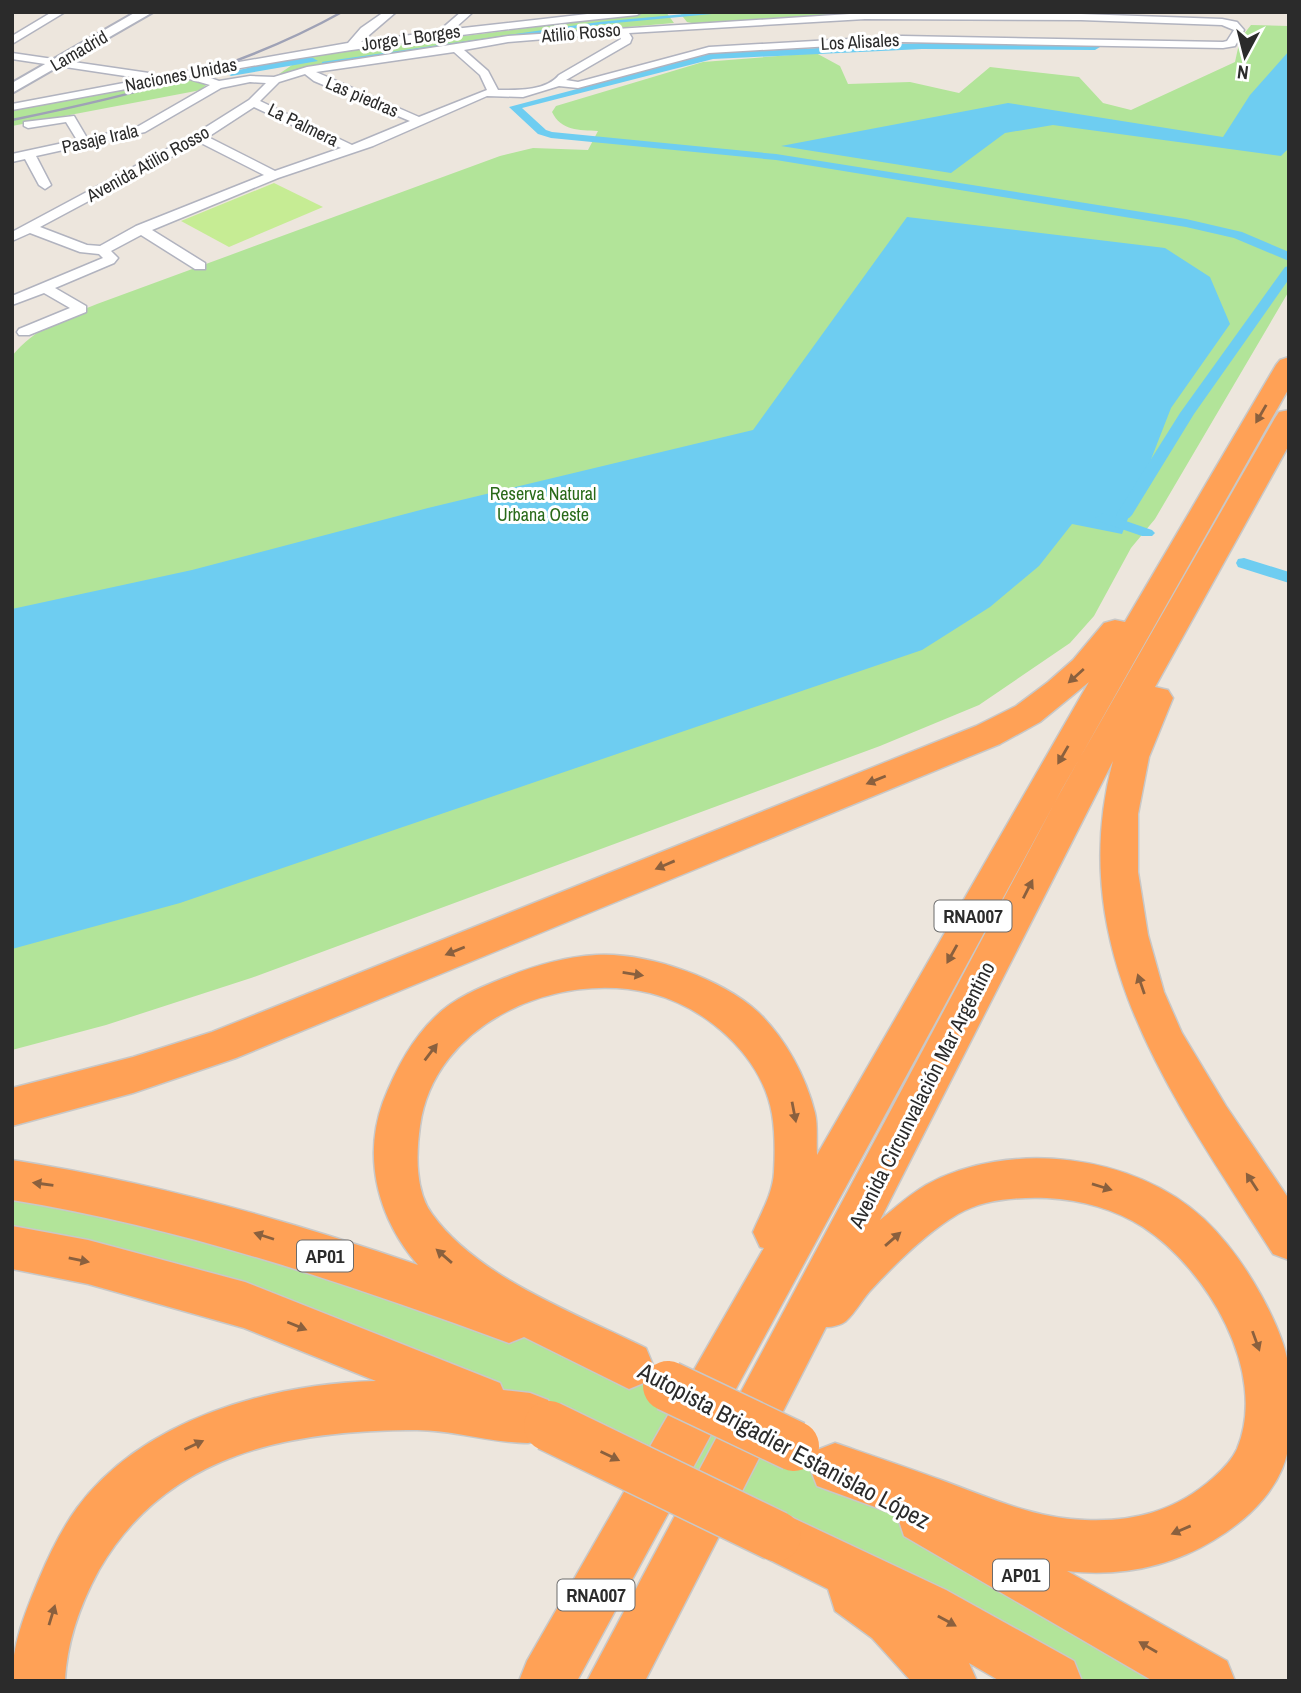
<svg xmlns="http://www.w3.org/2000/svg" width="1301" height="1693" viewBox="0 0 1301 1693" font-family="'Archivo Narrow',sans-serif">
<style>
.green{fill:#b2e499}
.pitch{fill:#c6ec94}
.water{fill:#6ecdf1}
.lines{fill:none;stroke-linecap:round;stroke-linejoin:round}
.stream{stroke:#6ecdf1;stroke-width:2.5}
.canal{fill:#6ecdf1;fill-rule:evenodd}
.street-casing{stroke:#b1b3bf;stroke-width:3}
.secondary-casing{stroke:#b1b3bf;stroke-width:4}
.highway-casing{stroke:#c8c8c8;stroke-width:3}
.street{fill:#fff;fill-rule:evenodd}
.secondary{fill:#fff;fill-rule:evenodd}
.highway{fill:#ffa156;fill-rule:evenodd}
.rail{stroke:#9fa2b6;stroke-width:2.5}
.highway-bridge-casing{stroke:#c8c8c8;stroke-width:53;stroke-linecap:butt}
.highway-bridge{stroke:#ffa156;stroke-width:50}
.oneway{fill:#8a603e}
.labels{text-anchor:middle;stroke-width:6;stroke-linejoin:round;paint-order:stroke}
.far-street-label{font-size:18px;fill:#2b2b2b;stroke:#fff}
.far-park-label{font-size:18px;fill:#296a19;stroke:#fff}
.shield{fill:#fff;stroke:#6b6b6b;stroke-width:2}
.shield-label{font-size:19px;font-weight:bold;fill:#2b2b2b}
.street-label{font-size:21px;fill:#2b2b2b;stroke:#fff}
.near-street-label{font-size:24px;fill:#2b2b2b;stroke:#fff}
</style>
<rect width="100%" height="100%" fill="#ede6dd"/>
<path class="green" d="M 654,12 L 666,12 L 674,23 L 522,36 L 279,74 L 305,56 Z
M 679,12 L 876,12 L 869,15 L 696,24 L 687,22 Z
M 1251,25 L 1289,26 L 1289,291 L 1155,519 L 1131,548 L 1094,616 L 1070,643 L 979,705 L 880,746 L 251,978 L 106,1025 L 12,1050 L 12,356 C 35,328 64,317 97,304 L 500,156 L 533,148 L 588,150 L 598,131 C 579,130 561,131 552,112 L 556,106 L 703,62 L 816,53 L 840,66 L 848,84 L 910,82 L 959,93 L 990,67 L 1079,77 L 1103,103 L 1131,110 L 1235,62 L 1240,39 Z
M 178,79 L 202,81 L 207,84 L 201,90 L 12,126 L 12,110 Z
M 12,1180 L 417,1286 L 794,1446 L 1207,1681 L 1054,1681 L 549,1426 L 12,1247 Z"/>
<path class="pitch" d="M 274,183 L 323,207 L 229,247 L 181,221 Z"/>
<path class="water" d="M 1289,51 L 1289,148 L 1281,156 L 1053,125 L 1005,133 L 951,173 L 781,146 L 1008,103 L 1223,137 L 1250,95 Z
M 907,217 L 1165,248 L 1210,277 L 1230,324 L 1171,408 L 1122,534 L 1072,524 L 1039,566 L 990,607 L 922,650 L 180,903 L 12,949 L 12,609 L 192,570 L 428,508 L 753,430 Z"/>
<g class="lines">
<path class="stream" d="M 323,63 L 601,23 L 720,12"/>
<path class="canal" d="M 922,43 L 1095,44 L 1100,47 L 1095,50 L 922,49 L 713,59 L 522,108 L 546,130 L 552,132 L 776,154 L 1186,219 L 1242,232 L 1289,252 L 1289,261 L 1234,238 L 1186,227 L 776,160 L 551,138 L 538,134 L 509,107 L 713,53 Z
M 291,58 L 313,58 L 318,61 L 231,76 L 226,73 Z
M 1289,266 L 1289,279 L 1194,414 L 1132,515 L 1129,518 L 1120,519 L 1152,530 L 1155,533 L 1152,536 L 1142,536 L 1098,521 L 1095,518 L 1103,513 L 1118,518 L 1116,515 L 1180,413 L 1285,267 Z
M 1244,558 L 1289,572 L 1289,583 L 1238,567 L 1236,563 L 1238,559 Z"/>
<defs>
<path id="street" d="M 52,12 L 65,12 L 12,44 L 12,36 Z
M 384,12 L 396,12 L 361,42 L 439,31 L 461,12 L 473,12 L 454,29 L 605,12 L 642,12 L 637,15 C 491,30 346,48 202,75 L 219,81 L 250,76 L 274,77 L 307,67 L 508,36 L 865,13 L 1081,14 L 1222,19 L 1237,22 L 1244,30 L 1235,46 L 1223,48 L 902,42 L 709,53 L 578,88 L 559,86 L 523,97 L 487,96 L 373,146 L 278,178 L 152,230 L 205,263 L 205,269 L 195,269 L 141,235 L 111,251 L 118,258 L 114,263 L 55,288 L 86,306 L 86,312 L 29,335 L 19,335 L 17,332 L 19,329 L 70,308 L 44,293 L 12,305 L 12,296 L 103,258 L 99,254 L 80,252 L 30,233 L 12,241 L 12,232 L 195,134 L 249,100 L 266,83 L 250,82 L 221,88 L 145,132 L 36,156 L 51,185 L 45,189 L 39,185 L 25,159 L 12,162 L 12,154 L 77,140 L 66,122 L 28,128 L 24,126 L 24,122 L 74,116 L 87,138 L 137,127 L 210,85 L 186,78 L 12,110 L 12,104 L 145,79 L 12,59 L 12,53 L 149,73 L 154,77 L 348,43 L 361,28 ZM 865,19 L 1081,20 L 1222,25 L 1234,30 L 1227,41 L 1223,42 L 902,36 L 709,47 L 578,82 L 566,80 L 630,43 L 632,38 L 629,33 ZM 619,33 L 621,39 L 559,75 C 546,91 518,90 498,90 L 488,71 L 464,50 L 508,42 ZM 454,52 L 480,75 L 487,90 L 419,117 L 316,72 ZM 305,74 L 314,81 L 410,121 L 352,145 L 260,101 L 279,82 ZM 254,107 L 341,148 L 275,171 L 208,137 ZM 199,142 L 264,175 L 136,226 L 100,246 L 87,245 L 40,227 Z"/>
<path id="secondary" d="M 136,12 L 153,12 L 12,93 L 12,83 Z"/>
<path id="highway" d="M 1289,357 L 1289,388 L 1060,793 L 577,1681 L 519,1681 L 527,1661 L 764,1248 L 760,1247 L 753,1232 C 761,1213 773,1193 774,1172 C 775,1154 775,1131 772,1114 C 762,1056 706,1007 650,993 C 557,970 434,1023 420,1126 C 416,1153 415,1191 432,1214 C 478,1278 577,1314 646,1348 L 653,1365 L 646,1382 L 629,1389 L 524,1337 L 509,1343 C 346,1283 184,1228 12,1200 L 12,1160 C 151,1182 285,1219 418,1265 C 379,1220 362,1160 383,1102 C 395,1071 411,1040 435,1017 C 454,998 479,988 504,978 C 534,966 563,957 596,955 C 646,952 721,978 758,1012 C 785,1038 806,1076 815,1113 C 818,1126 816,1141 817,1155 L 1089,682 L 1040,722 L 1000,744 L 236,1058 L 133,1093 L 12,1126 L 12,1088 L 133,1057 L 212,1032 L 976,726 L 1016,706 L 1048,682 L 1073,660 L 1104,623 L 1115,620 L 1125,622 L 1276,365 L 1280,360 Z
M 1289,410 L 1289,445 L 1155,687 L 1168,690 L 1173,698 L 1149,757 L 1138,814 L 1138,872 L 1148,935 L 1164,992 L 1182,1033 L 1226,1106 L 1289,1199 L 1289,1260 L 1273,1254 C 1176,1101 1062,953 1113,761 L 880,1220 C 895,1208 909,1195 926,1185 C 1009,1139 1134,1154 1204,1219 C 1227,1241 1245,1266 1261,1295 C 1272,1315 1284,1340 1288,1363 C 1290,1377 1289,1392 1289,1405 C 1289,1418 1290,1430 1289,1443 C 1284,1486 1249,1519 1214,1540 C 1170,1567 1119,1577 1067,1571 L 1227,1661 L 1235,1681 L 1153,1681 L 904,1536 L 897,1515 L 817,1486 L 810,1468 L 817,1450 L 835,1443 C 870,1455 906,1467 941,1480 C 988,1497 1035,1519 1085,1520 C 1134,1522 1176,1511 1213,1478 C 1222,1470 1232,1460 1237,1449 C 1269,1372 1207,1269 1143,1227 C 1115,1209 1081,1200 1047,1198 C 1018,1197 984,1199 958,1214 C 926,1233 895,1264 870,1291 C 862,1300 855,1313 846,1321 C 841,1325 832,1327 826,1327 L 645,1681 L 587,1681 L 1062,789 L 1275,418 L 1279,412 Z
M 12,1226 L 88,1240 L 245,1282 L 500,1383 L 503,1390 L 530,1393 L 548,1400 L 555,1418 L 548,1436 C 541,1438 534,1442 528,1443 C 492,1443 454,1430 417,1430 C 291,1430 167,1452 99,1570 C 80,1605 67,1641 65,1681 L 12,1681 C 12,1644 25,1613 39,1579 C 49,1555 61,1530 77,1508 C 143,1419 270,1384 376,1381 L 244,1328 L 88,1284 L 12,1269 Z
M 776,1510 L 946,1590 L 1074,1661 L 1082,1681 L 1000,1681 L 969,1663 L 977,1681 L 911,1681 L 872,1638 L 835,1611 L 828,1589 L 758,1554 L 750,1536 L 758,1518 Z"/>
</defs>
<use href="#street" class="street-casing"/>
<use href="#secondary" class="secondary-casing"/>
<use href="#highway" class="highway-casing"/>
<use href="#street" class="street"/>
<use href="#secondary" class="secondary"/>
<use href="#highway" class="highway"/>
<path class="rail" d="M 12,120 C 129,96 236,71 342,12"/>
<defs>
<path id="highway-bridge" d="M 668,1386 L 794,1446
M 549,1426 L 776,1536"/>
</defs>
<use href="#highway-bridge" class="highway-bridge-casing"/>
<use href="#highway-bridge" class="highway-bridge"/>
</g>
<defs><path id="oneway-solid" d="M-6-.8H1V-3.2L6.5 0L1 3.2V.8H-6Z" transform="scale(1.75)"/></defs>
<g class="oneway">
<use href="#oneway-solid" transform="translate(1261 414) rotate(120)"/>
<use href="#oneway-solid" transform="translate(1076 676) rotate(138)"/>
<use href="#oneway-solid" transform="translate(1063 755) rotate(120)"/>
<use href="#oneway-solid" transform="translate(876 780) rotate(158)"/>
<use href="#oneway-solid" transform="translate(665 865) rotate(157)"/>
<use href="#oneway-solid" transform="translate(1028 889) rotate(-63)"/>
<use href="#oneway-solid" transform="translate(455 951) rotate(158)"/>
<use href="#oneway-solid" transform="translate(952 954) rotate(119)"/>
<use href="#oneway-solid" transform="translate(633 974) rotate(9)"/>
<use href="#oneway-solid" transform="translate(1141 984) rotate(-109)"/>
<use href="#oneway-solid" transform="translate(431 1052) rotate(-53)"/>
<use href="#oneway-solid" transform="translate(794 1112) rotate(79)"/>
<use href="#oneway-solid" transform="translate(1252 1182) rotate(-123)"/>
<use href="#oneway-solid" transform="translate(43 1184) rotate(-172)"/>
<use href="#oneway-solid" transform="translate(1102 1187) rotate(17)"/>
<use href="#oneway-solid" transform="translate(264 1236) rotate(-162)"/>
<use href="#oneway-solid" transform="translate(893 1239) rotate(-41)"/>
<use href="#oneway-solid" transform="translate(444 1256) rotate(-139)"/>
<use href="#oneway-solid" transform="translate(79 1260) rotate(12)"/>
<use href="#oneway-solid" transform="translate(297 1326) rotate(22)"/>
<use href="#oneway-solid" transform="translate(1256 1341) rotate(70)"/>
<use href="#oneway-solid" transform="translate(194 1445) rotate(-25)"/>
<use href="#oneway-solid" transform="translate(610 1456) rotate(26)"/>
<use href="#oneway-solid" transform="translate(1181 1530) rotate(157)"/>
<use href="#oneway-solid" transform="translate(52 1615) rotate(-73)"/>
<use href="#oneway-solid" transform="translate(947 1621) rotate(29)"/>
<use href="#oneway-solid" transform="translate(1148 1647) rotate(-150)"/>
</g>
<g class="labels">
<g class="far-street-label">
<text transform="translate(581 33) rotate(-5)" y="6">Atilio Rosso</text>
<text transform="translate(411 38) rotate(-8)" y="6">Jorge L Borges</text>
<text transform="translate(860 42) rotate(-3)" y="6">Los Alisales</text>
<text transform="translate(79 51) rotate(-30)" y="6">Lamadrid</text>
<text transform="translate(181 75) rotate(-11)" y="6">Naciones Unidas</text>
<text transform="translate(362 97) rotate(23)" y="6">Las piedras</text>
<text transform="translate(303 125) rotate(26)" y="6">La Palmera</text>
<text transform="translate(100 139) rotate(-13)" y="6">Pasaje Irala</text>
<text transform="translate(148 164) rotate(-29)" y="6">Avenida Atilio Rosso</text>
</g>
<g class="far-park-label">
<text x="543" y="500">Reserva Natural<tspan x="543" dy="21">Urbana Oeste</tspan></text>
</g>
<g class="shield">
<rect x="934.5" y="900.5" width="77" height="31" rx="5"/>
<rect x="297" y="1240.5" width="56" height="31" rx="5"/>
<rect x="993" y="1559.5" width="56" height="31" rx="5"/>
<rect x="557.5" y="1579.5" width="77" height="31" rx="5"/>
</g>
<g class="shield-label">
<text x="973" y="923">RNA007</text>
<text x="325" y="1263">AP01</text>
<text x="1021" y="1582">AP01</text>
<text x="596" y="1602">RNA007</text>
</g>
<g class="street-label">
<text transform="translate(922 1095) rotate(-63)" y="7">Avenida Circunvalación Mar Argentino</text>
</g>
<g class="near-street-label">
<text transform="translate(784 1446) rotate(28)" y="8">Autopista Brigadier Estanislao López</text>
</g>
</g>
<rect width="1301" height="1693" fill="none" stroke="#2b2b2b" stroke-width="28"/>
<g transform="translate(1245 56) rotate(187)" stroke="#ffffff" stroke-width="5" paint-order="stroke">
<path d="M0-5L12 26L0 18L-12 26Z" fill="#2b2b2b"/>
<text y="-10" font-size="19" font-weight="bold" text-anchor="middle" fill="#2b2b2b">N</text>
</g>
</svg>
